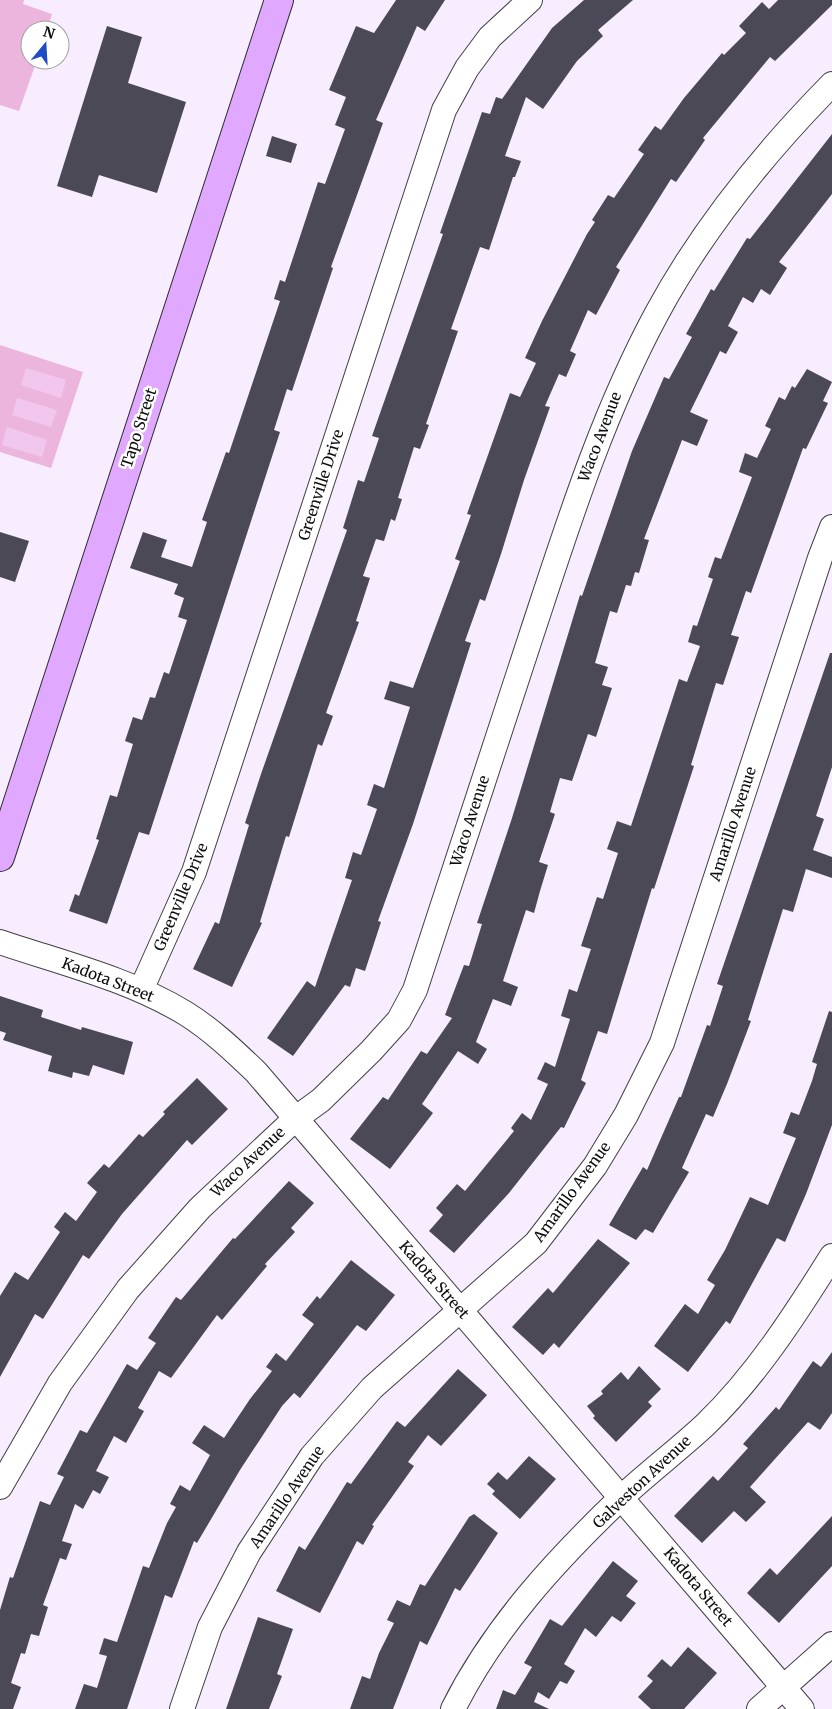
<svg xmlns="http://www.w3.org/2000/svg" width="832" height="1709" viewBox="0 0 832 1709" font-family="Merriweather,serif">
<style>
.green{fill:#ecb5de}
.pitch{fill:#f2c7ed}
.building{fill:#4b4956}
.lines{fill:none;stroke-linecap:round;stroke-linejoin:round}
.street-casing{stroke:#404040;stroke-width:26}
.secondary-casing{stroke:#2f2f2f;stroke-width:30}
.street{stroke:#fff;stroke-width:24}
.secondary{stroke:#e1a8ff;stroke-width:28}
.labels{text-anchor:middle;stroke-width:5;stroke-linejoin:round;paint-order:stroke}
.street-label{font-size:15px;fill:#0d0d0d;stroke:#fff}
</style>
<rect width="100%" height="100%" fill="#f7edff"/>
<path class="green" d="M 0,0 L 24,0 L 23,4 L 52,14 L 47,30 L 30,30 L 30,60 L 37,60 L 19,111 L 0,105 Z
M 0,345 L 83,372 L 51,468 L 0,452 Z"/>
<path class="pitch" d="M 26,368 L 66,380 L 61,398 L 21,385 Z
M 17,398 L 57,410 L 51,427 L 12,415 Z
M 7,427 L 47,440 L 42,457 L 2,445 Z"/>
<path class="building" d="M 396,0 L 445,0 L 425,31 L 417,26 L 376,120 L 383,123 L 331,267 L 333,268 L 292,391 L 287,389 L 274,430 L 280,432 L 149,835 L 139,832 L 107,924 L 69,911 L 75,894 L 79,896 L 99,840 L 96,839 L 110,795 L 117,797 L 133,744 L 125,741 L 133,717 L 142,720 L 150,697 L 155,698 L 164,672 L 169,674 L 187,620 L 178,617 L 184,598 L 174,594 L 178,584 L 130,568 L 143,532 L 167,540 L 161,557 L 192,567 L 207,522 L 202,520 L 226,452 L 229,453 L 280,301 L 274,299 L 280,280 L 285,282 L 318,182 L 325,184 L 345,129 L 335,125 L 346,97 L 329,90 L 356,26 L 374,33 Z
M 584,0 L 633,0 L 598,30 L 603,36 L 577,61 L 543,109 L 526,97 L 505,156 L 521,161 L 515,177 L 513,177 L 489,250 L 480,247 L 451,329 L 458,331 L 426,424 L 429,425 L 420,449 L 414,447 L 398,498 L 402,499 L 395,521 L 391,519 L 384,541 L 376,539 L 363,576 L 370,578 L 356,621 L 359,622 L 326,713 L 333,716 L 322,746 L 318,744 L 289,837 L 286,836 L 260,922 L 262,923 L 232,987 L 193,969 L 215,922 L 219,924 L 249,825 L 245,823 L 261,774 L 347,530 L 343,528 L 358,480 L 364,482 L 379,438 L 372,436 L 443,234 L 440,233 L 482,112 L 490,114 L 496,97 L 502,99 L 552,28 Z
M 778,0 L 832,0 L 832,5 L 775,61 L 770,57 L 703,138 L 705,140 L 676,182 L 671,179 L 616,267 L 620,270 L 596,315 L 588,310 L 570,351 L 576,354 L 566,377 L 559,374 L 545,406 L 550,407 L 524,480 L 501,554 L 485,601 L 480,599 L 465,641 L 471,643 L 413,824 L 378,921 L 381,922 L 365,971 L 356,968 L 350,987 L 345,985 L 293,1056 L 267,1038 L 307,981 L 315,987 L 352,880 L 345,878 L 353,852 L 361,855 L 377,809 L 367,805 L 374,784 L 384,788 L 410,707 L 384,699 L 390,681 L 413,688 L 460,561 L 455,559 L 471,515 L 467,514 L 510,393 L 520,397 L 536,363 L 525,358 L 542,321 L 587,234 L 595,222 L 592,220 L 608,195 L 614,198 L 644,154 L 638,150 L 655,126 L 661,130 L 684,98 L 722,53 L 724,55 L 746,33 L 739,26 L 762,2 L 769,9 Z
M 107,26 L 142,37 L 128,83 L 186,102 L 157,193 L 99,175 L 92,197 L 57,186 Z
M 832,134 L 832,194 L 779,262 L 787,268 L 770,295 L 761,289 L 753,303 L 743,297 L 728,326 L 738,332 L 726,354 L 720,351 L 690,412 L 708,420 L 697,446 L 682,440 L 644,539 L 649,540 L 639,573 L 635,572 L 631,586 L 626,585 L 617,613 L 610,611 L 595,663 L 608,667 L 602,685 L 612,688 L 596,737 L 588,734 L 572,781 L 560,778 L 550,812 L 555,814 L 539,862 L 548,865 L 540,891 L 534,913 L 526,910 L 503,981 L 518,987 L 511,1006 L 493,999 L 476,1042 L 487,1049 L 478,1064 L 458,1051 L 422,1104 L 433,1113 L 390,1169 L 350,1139 L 383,1097 L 388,1100 L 421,1051 L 427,1054 L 452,1018 L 445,1015 L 464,965 L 469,966 L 482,924 L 477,923 L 512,818 L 580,595 L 582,596 L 632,451 L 664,377 L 669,379 L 692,337 L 686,334 L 711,289 L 714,291 L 747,238 L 750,239 Z
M 272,136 L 297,144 L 291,163 L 266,156 Z
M 807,369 L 832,382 L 823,401 L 828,403 L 806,449 L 803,448 L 751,593 L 746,591 L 731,635 L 739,637 L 723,685 L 716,683 L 691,765 L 694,766 L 654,889 L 652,888 L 607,1034 L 598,1031 L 581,1080 L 586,1083 L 564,1128 L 561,1127 L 509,1193 L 454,1253 L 429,1231 L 443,1215 L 436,1208 L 457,1184 L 465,1191 L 514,1131 L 511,1128 L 522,1113 L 531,1120 L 548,1084 L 537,1079 L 545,1062 L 555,1067 L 570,1019 L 561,1016 L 569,989 L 577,992 L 591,949 L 581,946 L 597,897 L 603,899 L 618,853 L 607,849 L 617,821 L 631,826 L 679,679 L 687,682 L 700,646 L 688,642 L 693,625 L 697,626 L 713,579 L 708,577 L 715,557 L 721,559 L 752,477 L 739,472 L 745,453 L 757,458 L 771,429 L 765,426 L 779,397 L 785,400 L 792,386 L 795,388 Z
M 0,532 L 29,541 L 15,582 L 0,577 Z
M 830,653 L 832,653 L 832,767 L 816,816 L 824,819 L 813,850 L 832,857 L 832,878 L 806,869 L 793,912 L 783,909 L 748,1020 L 751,1021 L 727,1084 L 713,1117 L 706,1114 L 682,1168 L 689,1172 L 653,1233 L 645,1229 L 636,1240 L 609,1225 L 643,1167 L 647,1170 L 679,1097 L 681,1097 L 707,1025 L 710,1026 L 723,986 L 717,984 Z
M 0,996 L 43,1010 L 41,1017 L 81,1030 L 82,1027 L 133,1042 L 124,1075 L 93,1065 L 89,1076 L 73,1072 L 72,1078 L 48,1071 L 52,1056 L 3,1040 L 6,1033 L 0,1031 Z
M 829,1011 L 832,1012 L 832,1125 L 806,1194 L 785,1242 L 777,1238 L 730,1324 L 726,1321 L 688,1372 L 654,1346 L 685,1304 L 698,1314 L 715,1285 L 707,1280 L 725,1250 L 750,1197 L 768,1205 L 796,1138 L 783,1133 L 791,1112 L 799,1115 L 812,1081 L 817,1064 L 812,1062 Z
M 197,1078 L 228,1109 L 192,1145 L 187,1140 L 122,1214 L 89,1259 L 83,1255 L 43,1319 L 35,1314 L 0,1377 L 0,1296 L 15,1272 L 28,1280 L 60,1232 L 54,1227 L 65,1212 L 76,1221 L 97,1192 L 87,1183 L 104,1164 L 109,1168 L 139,1134 L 143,1137 L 165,1114 L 163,1112 Z
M 289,1181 L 314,1203 L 291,1228 L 295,1232 L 265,1264 L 267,1266 L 222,1320 L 217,1315 L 171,1378 L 159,1371 L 138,1408 L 144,1411 L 126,1443 L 114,1436 L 96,1471 L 109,1477 L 100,1494 L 93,1490 L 83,1509 L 75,1504 L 62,1541 L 72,1544 L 66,1560 L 60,1558 L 43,1605 L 48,1607 L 39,1636 L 31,1634 L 25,1654 L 21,1653 L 11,1683 L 21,1687 L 13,1709 L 0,1709 L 0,1610 L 10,1577 L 13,1578 L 40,1501 L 50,1505 L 64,1477 L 57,1474 L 80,1430 L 87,1433 L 127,1364 L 137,1370 L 156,1343 L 148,1338 L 176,1297 L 181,1300 L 233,1238 L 235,1239 Z
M 598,1239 L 630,1263 L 559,1348 L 554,1343 L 543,1355 L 512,1327 L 548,1288 L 553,1293 Z
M 351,1260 L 395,1295 L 366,1331 L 357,1325 L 300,1398 L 294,1393 L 282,1406 L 240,1470 L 197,1543 L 194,1541 L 172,1598 L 165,1595 L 127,1709 L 75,1709 L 84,1684 L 97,1688 L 107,1656 L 99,1654 L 104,1638 L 117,1642 L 143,1566 L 149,1568 L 167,1523 L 176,1507 L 170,1504 L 180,1485 L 190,1491 L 210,1455 L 192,1443 L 204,1425 L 224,1438 L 250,1399 L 272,1371 L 266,1367 L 276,1353 L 286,1361 L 314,1324 L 302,1315 L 317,1296 L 320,1299 Z
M 832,1352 L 832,1413 L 820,1430 L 808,1422 L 750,1487 L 766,1502 L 746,1522 L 734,1511 L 702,1543 L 674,1516 L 713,1476 L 718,1481 L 748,1448 L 743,1444 L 776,1407 L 779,1410 L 813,1361 L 821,1367 Z
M 639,1366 L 661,1389 L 648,1402 L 652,1406 L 616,1442 L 593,1418 L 595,1416 L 587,1406 L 603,1394 L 601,1391 L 621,1372 L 628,1380 Z
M 458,1369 L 487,1395 L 441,1446 L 428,1435 L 408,1462 L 414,1466 L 372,1525 L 374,1526 L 363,1545 L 357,1541 L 320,1613 L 276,1591 L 299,1546 L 305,1550 L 347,1482 L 351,1484 L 397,1421 L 405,1427 Z
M 529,1456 L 556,1479 L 520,1519 L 492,1494 L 495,1491 L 487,1484 L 498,1472 L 507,1480 Z
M 474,1514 L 498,1533 L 460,1591 L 455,1588 L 427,1645 L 420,1641 L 393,1709 L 350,1709 L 362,1676 L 370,1679 L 379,1653 L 394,1623 L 387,1620 L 397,1600 L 410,1606 L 420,1584 L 425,1586 L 469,1517 Z
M 832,1516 L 832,1566 L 779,1623 L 747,1593 L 770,1568 L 777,1575 Z
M 613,1561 L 638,1581 L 626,1596 L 636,1603 L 621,1622 L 612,1616 L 596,1637 L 585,1628 L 564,1664 L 575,1671 L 567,1684 L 560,1681 L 549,1699 L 538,1692 L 534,1702 L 549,1709 L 496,1709 L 503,1690 L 515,1695 L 532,1667 L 524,1663 L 550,1619 L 562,1626 Z
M 258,1617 L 293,1629 L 277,1674 L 282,1676 L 269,1709 L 226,1709 Z
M 688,1647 L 717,1673 L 684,1709 L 651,1709 L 638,1697 L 653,1681 L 647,1676 L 662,1659 L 671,1667 Z"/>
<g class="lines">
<defs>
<path id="street" d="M 0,942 C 62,963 129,979 185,1013 C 211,1029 234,1051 256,1072 L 802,1709
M 141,990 L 194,872 L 444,110 L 467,68 L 490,37 L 530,0
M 0,1487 L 60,1383 L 128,1289 L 200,1208 L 295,1119 L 321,1100 L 371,1051 L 399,1020 L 415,990 C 454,871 493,752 532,633 C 568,524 602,415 657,313 C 703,228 765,152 832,84
M 182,1709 L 210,1627 L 249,1552 L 312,1456 L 372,1388 L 536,1243 L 595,1166 L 626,1115 L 662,1043 L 820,558 L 832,527
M 453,1709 C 494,1627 556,1560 622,1497 C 649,1472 678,1450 705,1425 C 756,1376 795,1315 832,1256
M 759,1709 L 832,1644"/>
<path id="secondary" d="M 0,857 L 279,0"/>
</defs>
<use href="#street" class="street-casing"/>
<use href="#secondary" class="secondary-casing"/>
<use href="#street" class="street"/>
<use href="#secondary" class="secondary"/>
</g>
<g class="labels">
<g class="street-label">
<text transform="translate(139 428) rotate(-72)" y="5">Tapo Street</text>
<text transform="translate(600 437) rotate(-69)" y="5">Waco Avenue</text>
<text transform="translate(321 485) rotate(-72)" y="5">Greenville Drive</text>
<text transform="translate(470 821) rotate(-72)" y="5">Waco Avenue</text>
<text transform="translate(733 824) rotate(-72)" y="5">Amarillo Avenue</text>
<text transform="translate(181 897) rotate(-67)" y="5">Greenville Drive</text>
<text transform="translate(108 980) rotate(21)" y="5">Kadota Street</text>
<text transform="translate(248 1162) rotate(-43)" y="5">Waco Avenue</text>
<text transform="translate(572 1192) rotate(-54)" y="5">Amarillo Avenue</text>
<text transform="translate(434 1280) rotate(49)" y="5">Kadota Street</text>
<text transform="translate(642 1482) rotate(-43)" y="5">Galveston Avenue</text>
<text transform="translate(287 1497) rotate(-56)" y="5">Amarillo Avenue</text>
<text transform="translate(698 1587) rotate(50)" y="5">Kadota Street</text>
</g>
</g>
<g transform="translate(45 45) rotate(18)"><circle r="24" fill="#ffffff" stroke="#9e9e9e"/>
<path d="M0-4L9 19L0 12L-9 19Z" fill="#1d4cc5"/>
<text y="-8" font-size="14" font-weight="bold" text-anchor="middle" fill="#0d0d0d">N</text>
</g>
</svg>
